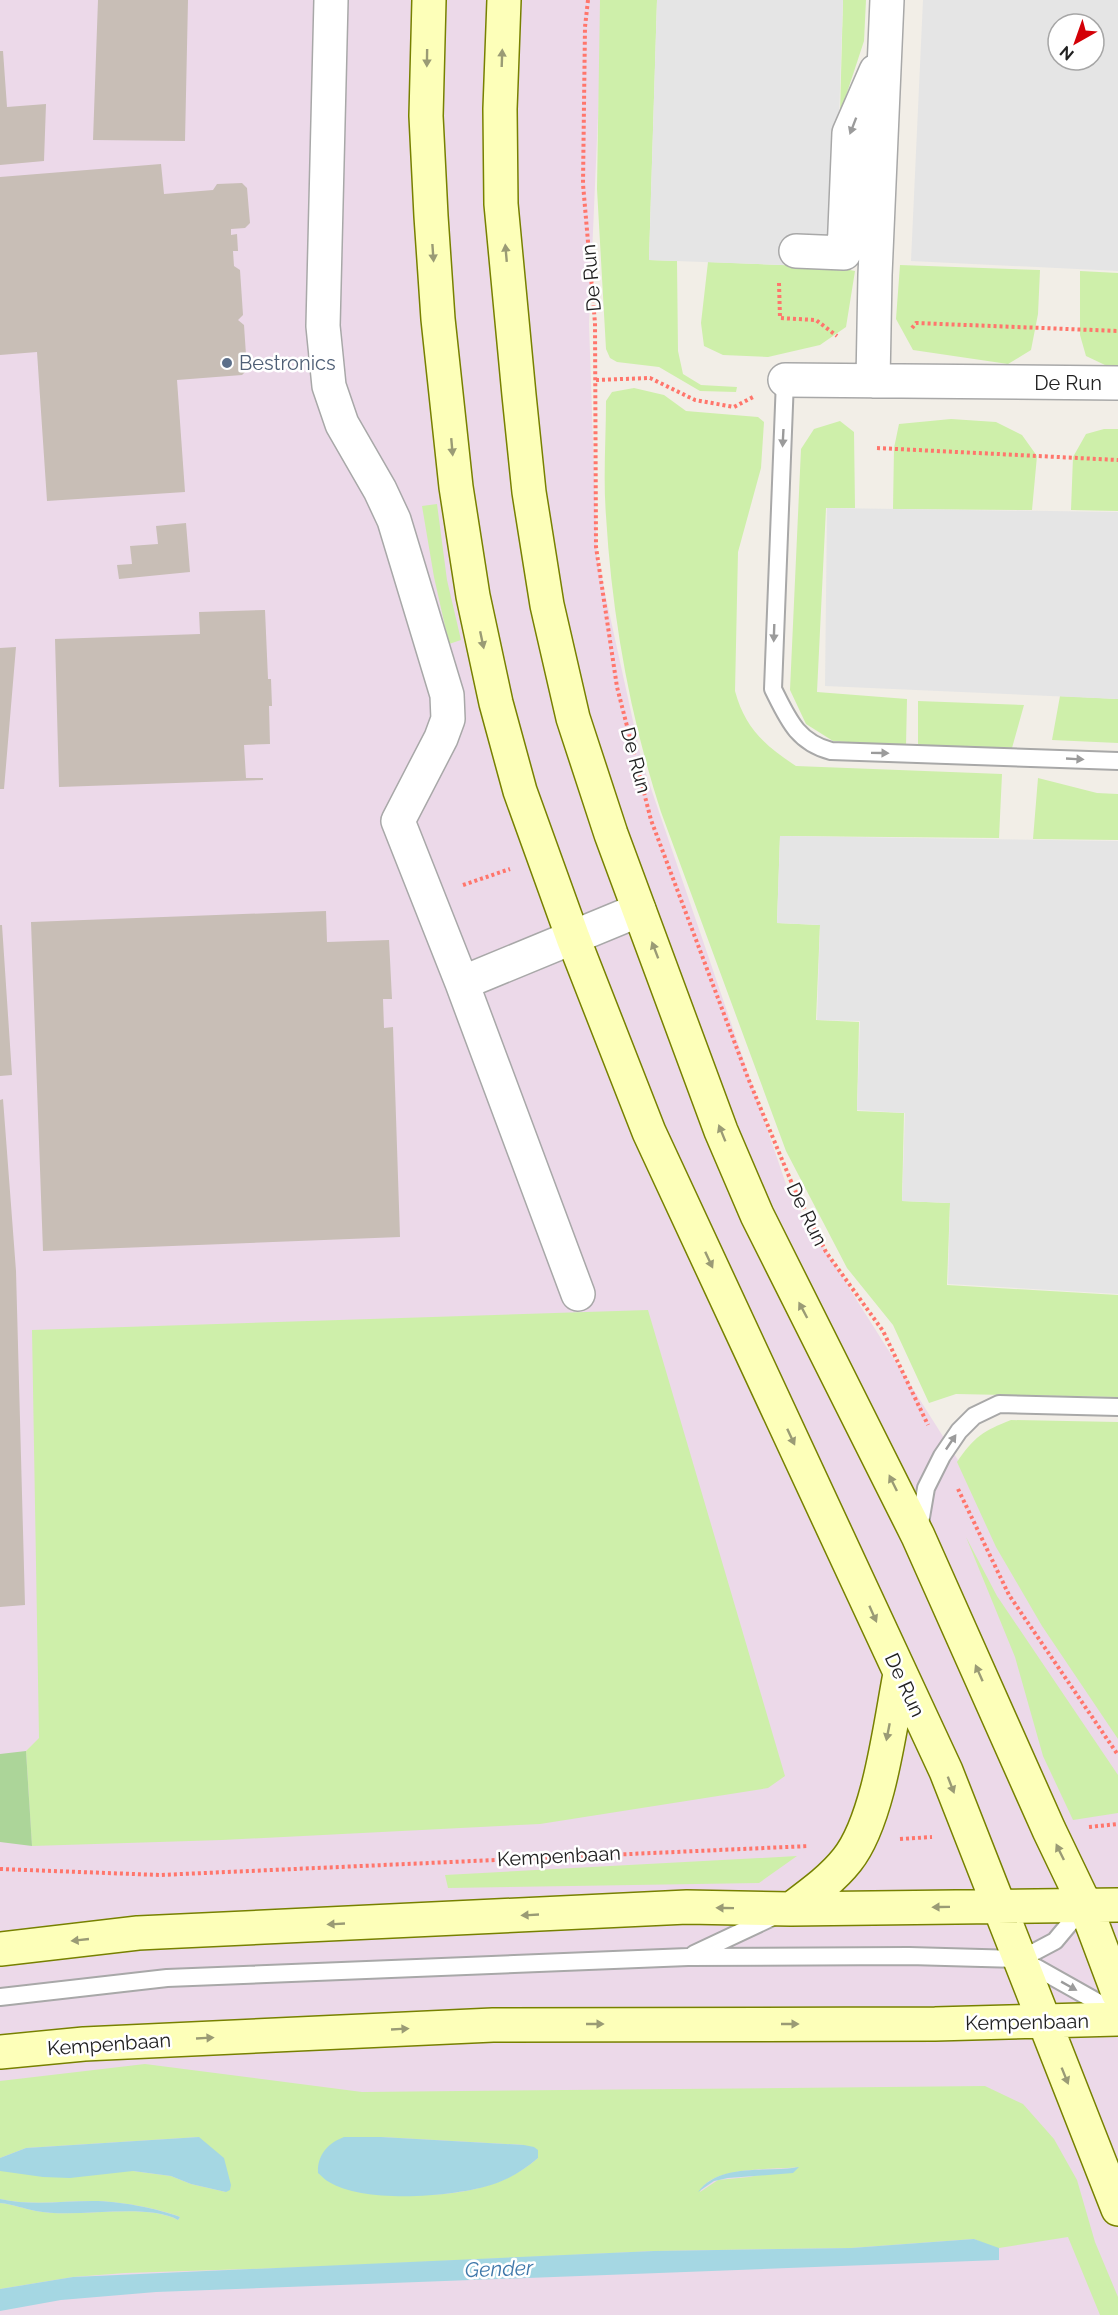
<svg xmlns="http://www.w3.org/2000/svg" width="1118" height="2315" viewBox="0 0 1118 2315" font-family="Raleway,sans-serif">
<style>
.industrial{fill:#ecd9e9}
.grass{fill:#ceefaa;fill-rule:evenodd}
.forest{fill:#acd599}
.parking{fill:#e5e5e5;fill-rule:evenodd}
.water{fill:#a5d7e3}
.building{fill:#c8beb6}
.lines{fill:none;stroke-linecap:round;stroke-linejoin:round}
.service-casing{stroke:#a8a8a8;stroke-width:20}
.minor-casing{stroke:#a8a8a8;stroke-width:36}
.secondary-casing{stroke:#778100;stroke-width:36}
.path{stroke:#ff766c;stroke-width:4;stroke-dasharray:3 3;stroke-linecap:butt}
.service{stroke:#fff;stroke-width:16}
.minor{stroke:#fff;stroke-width:33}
.secondary{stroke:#fdffb9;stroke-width:33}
.oneway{fill:#9a9b75}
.oneway2{fill:#9b9b9b}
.service-dot{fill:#5c6f8a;stroke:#fff;stroke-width:2}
.labels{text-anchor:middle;stroke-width:5;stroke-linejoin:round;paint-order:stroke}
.street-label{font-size:20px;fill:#212121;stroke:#fff}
.service-label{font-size:20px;fill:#4e5e75;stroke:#fff;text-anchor:start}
.water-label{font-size:21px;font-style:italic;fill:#3f78aa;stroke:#fff}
</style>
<rect width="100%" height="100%" fill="#f2eee7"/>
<path class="industrial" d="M 0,0 L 603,0 L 589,324 L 597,557 L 642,762 L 789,1193 L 1118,1713 L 1118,2315 L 0,2315 Z"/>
<path class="grass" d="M 600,0 L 657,0 L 649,260 L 677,261 L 678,351 L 683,374 L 701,385 L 737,387 L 736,392 L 700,391 L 659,367 L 617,362 L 610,358 L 606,349 L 597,189 Z
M 843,0 L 866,0 L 864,41 L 840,114 Z
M 708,262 L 834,267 L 855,271 L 846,327 L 820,345 L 768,357 L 723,355 L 704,346 L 701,323 Z
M 900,265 L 1040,270 L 1038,314 L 1031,350 L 1008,364 L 913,350 L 896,319 Z
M 1080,271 L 1118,273 L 1118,366 L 1105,365 L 1086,356 L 1080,335 Z
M 634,388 L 664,395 L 686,411 L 758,417 L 764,422 L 761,468 L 738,552 L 735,691 C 745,728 765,746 796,766 L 1002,774 L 999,838 L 780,836 L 777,923 L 820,925 L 816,1020 L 859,1022 L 857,1111 L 904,1113 L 902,1201 L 950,1203 L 947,1285 L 1118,1295 L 1118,1397 L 956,1394 L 929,1403 L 893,1325 L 847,1268 L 786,1151 L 661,812 C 630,717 612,616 606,516 C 603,478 606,439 606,401 L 612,392 Z
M 951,419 L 996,422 L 1022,435 L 1037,456 L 1032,510 L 893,509 L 894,448 L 899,424 Z
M 840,421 L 854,432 L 855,508 L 826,508 L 817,692 L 907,699 L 906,746 L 833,741 L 806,724 L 790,690 L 801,449 L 814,429 Z
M 1104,429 L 1118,429 L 1118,511 L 1071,510 L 1073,457 L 1086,434 Z
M 437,504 L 447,580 L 461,640 L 449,644 L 434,577 L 422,506 Z
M 1060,696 L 1118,699 L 1118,743 L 1052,740 Z
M 918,701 L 1024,705 L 1012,748 L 918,746 Z
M 1038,778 L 1097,793 L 1118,794 L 1118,840 L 1033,839 Z
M 648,1310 L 785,1776 L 768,1788 L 540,1824 L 222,1840 L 32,1846 L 26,1751 L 39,1738 L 32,1330 Z
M 1011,1420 L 1118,1422 L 1118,1739 L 1042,1626 L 996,1547 L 957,1462 C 974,1437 983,1431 1011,1420 Z
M 966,1537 L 997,1596 L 1118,1775 L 1118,1813 L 1073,1820 L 1043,1756 L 1015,1657 Z
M 797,1856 L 759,1883 L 448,1888 L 445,1875 Z
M 145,2064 L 362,2092 L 985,2086 L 1023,2104 L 1054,2139 L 1077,2180 L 1095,2242 L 1118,2297 L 1118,2315 L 1100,2315 L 1068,2237 L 999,2248 L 994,2248 L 974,2239 L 851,2248 L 655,2251 L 314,2267 L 125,2273 L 73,2277 L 0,2289 L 0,2203 C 13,2204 24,2209 36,2211 C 76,2219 145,2202 178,2220 L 180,2217 C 158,2208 117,2201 93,2201 C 62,2201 31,2206 0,2199 L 0,2171 L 133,2171 L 171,2176 L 191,2184 L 226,2192 L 199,2137 L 26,2148 L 0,2158 L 0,2081 ZM 381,2137 L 524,2145 L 538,2158 C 489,2201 418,2197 358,2192 ZM 799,2167 L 749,2177 L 718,2180 L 700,2192 C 710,2166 774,2170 799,2167 Z"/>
<path class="forest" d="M 26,1751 L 32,1846 L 0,1842 L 0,1754 Z"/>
<path class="parking" d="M 657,0 L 843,0 L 834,267 L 649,260 Z
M 923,0 L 1118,0 L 1118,271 L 911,261 ZM 1058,24 L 1094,24 L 1094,60 L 1058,60 Z
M 827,508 L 1118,512 L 1118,699 L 825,686 Z
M 780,836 L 1118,841 L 1118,1294 L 948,1284 L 950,1203 L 902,1201 L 905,1113 L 857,1110 L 860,1021 L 817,1020 L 820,925 L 777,923 Z"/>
<path class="water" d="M 199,2137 L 224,2158 L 231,2185 L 230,2190 L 226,2192 L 191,2184 L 171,2176 L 133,2171 L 70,2178 L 43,2177 L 0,2171 L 0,2158 L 26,2148 Z
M 344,2137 L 381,2137 L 524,2145 L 534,2147 L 538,2150 L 538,2158 C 524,2170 511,2178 494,2184 C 456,2197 364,2204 329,2182 C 325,2180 322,2176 318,2173 C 317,2155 328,2143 344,2137 Z
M 799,2167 L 793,2173 L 728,2178 L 714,2181 L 698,2192 C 720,2162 768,2173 799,2167 Z
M 0,2199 C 31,2206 62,2201 93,2201 C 119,2201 156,2208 180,2217 L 178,2220 C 146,2202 76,2219 36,2211 C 24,2209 13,2204 0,2203 Z
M 974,2239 L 999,2248 L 999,2260 L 156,2292 L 61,2300 L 0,2311 L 0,2289 L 73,2277 L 654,2251 L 851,2248 Z"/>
<path class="building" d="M 98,0 L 188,0 L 185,141 L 93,140 Z
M 0,51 L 3,51 L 7,107 L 46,104 L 44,161 L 0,165 Z
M 161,164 L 164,194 L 213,190 L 217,184 L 242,183 L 247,188 L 250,223 L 245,228 L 231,229 L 231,235 L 237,234 L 238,251 L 233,251 L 234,266 L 240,270 L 243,315 L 238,320 L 244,325 L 247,370 L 242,375 L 177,380 L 185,492 L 47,501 L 37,352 L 0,355 L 0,177 Z
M 186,523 L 190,572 L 119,579 L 117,565 L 132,564 L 130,546 L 158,544 L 156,526 Z
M 265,610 L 268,679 L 271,679 L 272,706 L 269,706 L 270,744 L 244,745 L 246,778 L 263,778 L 263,780 L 59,787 L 55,639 L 200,634 L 199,612 Z
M 16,647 L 4,789 L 0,789 L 0,648 Z
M 326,911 L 327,942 L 389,940 L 392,999 L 383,999 L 384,1028 L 393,1027 L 400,1237 L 43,1251 L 31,922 Z
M 0,925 L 2,925 L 12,1075 L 0,1076 Z
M 3,1099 L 16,1271 L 25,1605 L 0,1607 L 0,1100 Z"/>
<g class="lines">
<defs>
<path id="service" d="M 785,380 L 773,689 C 788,719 797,742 831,751 L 1118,761
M 919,1529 L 926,1488 L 942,1456 L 959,1431 L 974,1416 L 999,1404 L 1118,1407
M 694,1954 L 777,1915
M 1021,1959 L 1055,1941 L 1085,1905
M 0,1997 L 167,1978 L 688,1957 L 909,1956 L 1021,1959 L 1117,2013"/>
<path id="minor" d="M 331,0 L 323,326 L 329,386 L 342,424 L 380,490 L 394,520 L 447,695 L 448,719 L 441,738 L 398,821 L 462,983 L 578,1294
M 796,251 L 844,253 L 849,133 L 876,71
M 785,380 L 1118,383
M 873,381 L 875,275 L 887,0
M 462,983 L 639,910"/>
<path id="secondary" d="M 429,0 L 426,116 L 431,216 L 438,319 L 456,487 L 473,596 L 496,703 L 520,791 L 573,938 L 649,1132 L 946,1771 L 1118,2209
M 504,0 L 500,109 L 501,204 L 519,395 L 529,492 L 547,605 L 573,718 L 611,834 L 721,1131 L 757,1215 L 918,1536 L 1049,1830 L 1085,1905 L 1118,1993
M 791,1909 C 811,1894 832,1879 847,1860 C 879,1820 890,1726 900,1674
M 0,1949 L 138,1933 L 687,1907 L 791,1909 L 1118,1905
M 0,2052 L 84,2044 L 493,2025 L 935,2024 L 1118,2019"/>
</defs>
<use href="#service" class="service-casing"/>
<use href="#minor" class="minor-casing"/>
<use href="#secondary" class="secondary-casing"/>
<path class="path" d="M 588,0 L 585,27 L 583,184 L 595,323 L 596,547 L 617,687 L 651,820 L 748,1078 L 793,1186 L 826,1252 L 883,1331 L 928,1425
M 779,283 L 780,318 L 816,320 L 837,336
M 912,328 L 916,323 L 1118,331
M 596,380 L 650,378 L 695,400 L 734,407 L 755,396
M 877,448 L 1118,460
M 463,885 L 510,869
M 958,1489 L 1009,1595 L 1118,1755
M 1089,1827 L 1118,1824
M 900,1839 L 932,1837
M 0,1869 L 160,1875 L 809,1846"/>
<use href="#service" class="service"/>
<use href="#minor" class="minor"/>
<use href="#secondary" class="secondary"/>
</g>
<defs><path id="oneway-solid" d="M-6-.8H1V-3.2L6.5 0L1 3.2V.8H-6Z" transform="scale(1.5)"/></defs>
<g class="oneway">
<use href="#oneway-solid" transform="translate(427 58) rotate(91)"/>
<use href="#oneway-solid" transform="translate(502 58) rotate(-88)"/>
<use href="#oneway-solid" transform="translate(433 253) rotate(86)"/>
<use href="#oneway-solid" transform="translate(506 253) rotate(-95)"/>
<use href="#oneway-solid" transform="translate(452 447) rotate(85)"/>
<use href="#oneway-solid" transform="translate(482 640) rotate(78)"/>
<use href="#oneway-solid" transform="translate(655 950) rotate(-111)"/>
<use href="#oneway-solid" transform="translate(722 1133) rotate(-112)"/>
<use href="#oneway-solid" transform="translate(709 1260) rotate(65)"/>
<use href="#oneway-solid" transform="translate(803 1310) rotate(-118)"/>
<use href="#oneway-solid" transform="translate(791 1437) rotate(65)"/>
<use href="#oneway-solid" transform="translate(893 1483) rotate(-116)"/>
<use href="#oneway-solid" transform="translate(873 1614) rotate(66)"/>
<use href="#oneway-solid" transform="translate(979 1673) rotate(-114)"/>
<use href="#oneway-solid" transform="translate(888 1732) rotate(101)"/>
<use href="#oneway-solid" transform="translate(951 1785) rotate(69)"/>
<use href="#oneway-solid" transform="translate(1060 1852) rotate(-116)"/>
<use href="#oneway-solid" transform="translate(941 1907) rotate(179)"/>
<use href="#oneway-solid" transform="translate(725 1908) rotate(-179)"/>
<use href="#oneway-solid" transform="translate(530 1915) rotate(177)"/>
<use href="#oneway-solid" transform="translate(336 1924) rotate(177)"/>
<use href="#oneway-solid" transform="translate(80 1940) rotate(174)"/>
<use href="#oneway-solid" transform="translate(595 2024)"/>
<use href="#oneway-solid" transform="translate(790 2024)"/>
<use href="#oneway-solid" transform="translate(400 2029) rotate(-3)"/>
<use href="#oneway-solid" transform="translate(205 2038) rotate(-3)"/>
<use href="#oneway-solid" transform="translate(1065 2076) rotate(68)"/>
</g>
<g class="oneway2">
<use href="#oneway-solid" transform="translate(853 126) rotate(111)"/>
<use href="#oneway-solid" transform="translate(783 438) rotate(93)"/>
<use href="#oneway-solid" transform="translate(774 633) rotate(92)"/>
<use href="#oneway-solid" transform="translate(880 753) rotate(1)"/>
<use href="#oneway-solid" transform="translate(1075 759) rotate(3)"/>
<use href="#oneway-solid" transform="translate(951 1442) rotate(-56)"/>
<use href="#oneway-solid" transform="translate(1069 1986) rotate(29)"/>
</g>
<circle class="service-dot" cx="227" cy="363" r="6"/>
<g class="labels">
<g class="street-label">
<text transform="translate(591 278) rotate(-95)" y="7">De Run</text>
<text x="1068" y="390">De Run</text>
<text transform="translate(636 760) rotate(75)" y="7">De Run</text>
<text transform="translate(807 1214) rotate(64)" y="7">De Run</text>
<text transform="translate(905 1685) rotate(65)" y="7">De Run</text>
<text transform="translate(559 1856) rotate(-3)" y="7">Kempenbaan</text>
<text transform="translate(1027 2022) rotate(-1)" y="7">Kempenbaan</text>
<text transform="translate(109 2044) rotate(-4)" y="7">Kempenbaan</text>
</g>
<g class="service-label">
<text x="239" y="370">Bestronics</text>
</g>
<g class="water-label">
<text transform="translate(499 2269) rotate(-2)" y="7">Gender</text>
</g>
</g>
<g transform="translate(1076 42) rotate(220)"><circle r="28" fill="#ffffff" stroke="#a6a6a6" stroke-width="1.5"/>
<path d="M0-4.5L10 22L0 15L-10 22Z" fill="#d30007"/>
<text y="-9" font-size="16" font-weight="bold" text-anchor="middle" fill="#212121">N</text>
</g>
</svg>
